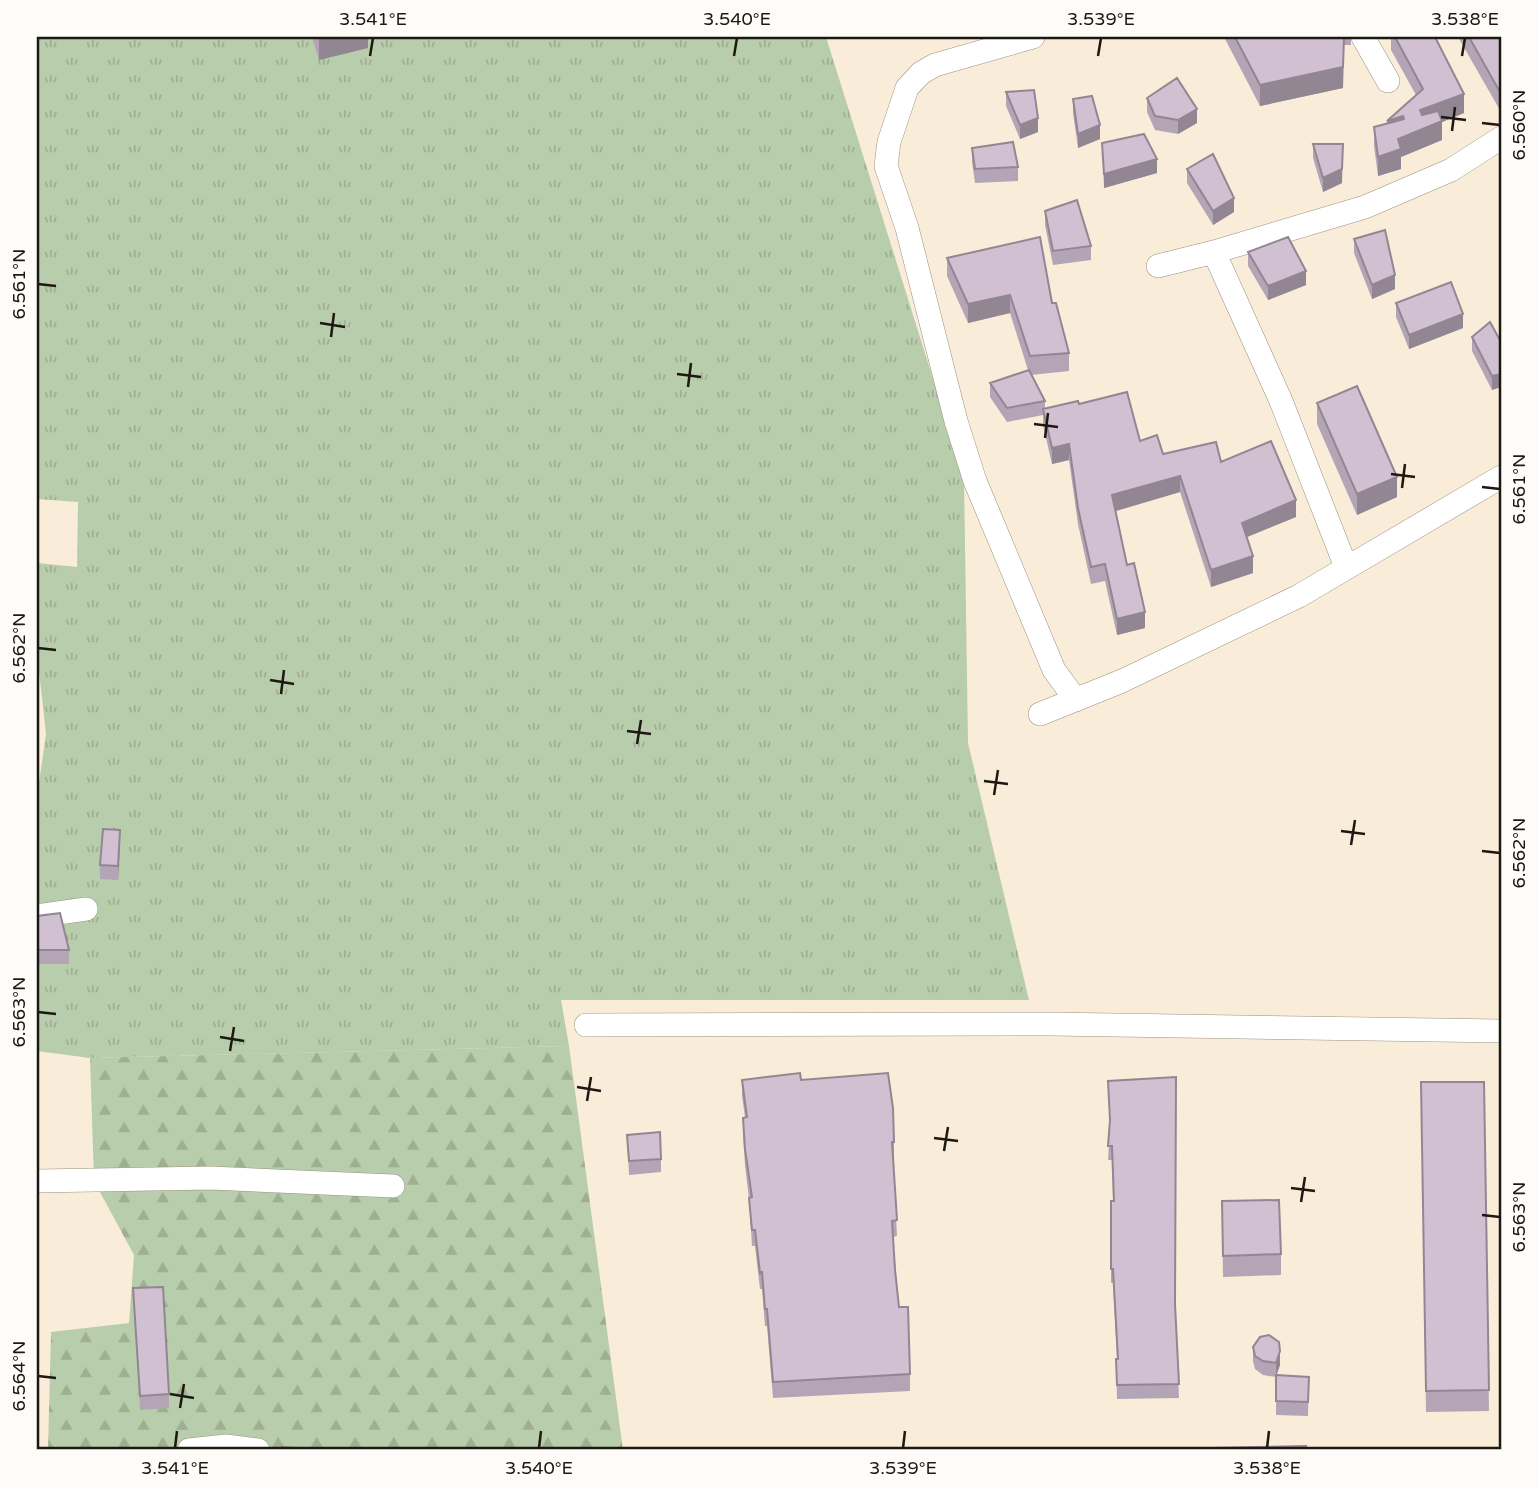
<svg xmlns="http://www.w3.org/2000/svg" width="1538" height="1487" viewBox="0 0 1538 1487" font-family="'Varela Round',sans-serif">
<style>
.grass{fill:url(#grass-tufts)}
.forest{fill:url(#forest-firs)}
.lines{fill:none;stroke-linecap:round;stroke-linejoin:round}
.minor-casing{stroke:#9b917f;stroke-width:24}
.minor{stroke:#fff;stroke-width:23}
.wall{fill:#b3a5b5}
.shaded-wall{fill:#928693}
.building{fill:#d0c0d2;stroke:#928693;stroke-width:2}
.ticks{fill:none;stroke:#1d1912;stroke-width:2.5}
.neatline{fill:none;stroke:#1d1912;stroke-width:2.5}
.ticks-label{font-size:18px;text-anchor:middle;fill:#1d1912}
</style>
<defs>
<pattern id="grass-tufts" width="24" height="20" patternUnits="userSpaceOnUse" patternTransform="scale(1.75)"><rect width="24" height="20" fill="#b8cdab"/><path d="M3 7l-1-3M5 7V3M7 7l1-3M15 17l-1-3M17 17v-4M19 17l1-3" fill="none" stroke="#9eaf92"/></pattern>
<pattern id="forest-firs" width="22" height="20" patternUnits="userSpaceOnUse" patternTransform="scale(1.75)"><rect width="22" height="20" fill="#b8cdab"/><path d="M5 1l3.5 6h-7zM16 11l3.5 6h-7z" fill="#9eaf92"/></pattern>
</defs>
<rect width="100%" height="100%" fill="#f9edd9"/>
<path class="grass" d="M 37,37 L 826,37 L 964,478 L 968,743 L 1029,1000 L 561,1000 L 569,1046 L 90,1058 L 37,1051 L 37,797 L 46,734 L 37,653 L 37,563 L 77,567 L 78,502 L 37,499 Z"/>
<path class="forest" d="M 569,1046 L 623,1450 L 48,1450 L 51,1332 L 129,1323 L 134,1255 L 94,1181 L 90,1058 Z"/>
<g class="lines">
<defs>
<path id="minor" d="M 1033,37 L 935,65 L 921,73 L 907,88 L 889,142 L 886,166 L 907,228 L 956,421 L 975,481 L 1054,670 L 1076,700
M 1363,37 L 1388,81
M 1214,252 L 1281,401 L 1346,567
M 1158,266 L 1214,252 L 1365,207 L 1451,170 L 1501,138
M 1040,714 L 1122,681 L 1299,596 L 1501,477
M 37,916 L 86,909
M 586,1025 L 1051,1024 L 1501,1031
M 37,1181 L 211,1178 L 393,1186
M 189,1450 L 226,1446 L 258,1450"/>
</defs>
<use href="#minor" class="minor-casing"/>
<use href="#minor" class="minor"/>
</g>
<path class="wall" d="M 312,37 L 368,37 L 368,48 L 319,60 Z
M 1224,37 L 1351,37 L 1351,45 L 1344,45 L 1343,88 L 1260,106 Z
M 1391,37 L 1435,37 L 1464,113 L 1442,122 L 1442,140 L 1401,157 L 1401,169 L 1378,176 L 1374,146 L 1374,127 L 1387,124 L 1416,95 L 1391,50 Z
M 1458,37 L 1501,37 L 1501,112 Z
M 1006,92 L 1038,132 L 1020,139 L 1006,106 Z
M 1147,98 L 1197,123 L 1178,134 L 1155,130 L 1147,112 Z
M 1073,99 L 1100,139 L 1078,148 L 1073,113 Z
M 1102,143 L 1157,173 L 1104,188 Z
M 1313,144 L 1342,183 L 1323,192 L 1313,158 Z
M 972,148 L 1018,167 L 1018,181 L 975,183 L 972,162 Z
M 1187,169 L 1234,212 L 1213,225 L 1187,183 Z
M 1045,211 L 1091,246 L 1091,260 L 1053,265 L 1045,225 Z
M 1354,239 L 1395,289 L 1372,299 L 1354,253 Z
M 1248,252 L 1306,285 L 1268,300 L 1248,266 Z
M 947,258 L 1052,303 L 1069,353 L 1069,371 L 1031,375 L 1045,401 L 1045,408 L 1079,404 L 1163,454 L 1221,462 L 1296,517 L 1247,537 L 1253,573 L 1211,587 L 1180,492 L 1116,511 L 1127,565 L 1145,628 L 1117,635 L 1105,581 L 1091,584 L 1078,524 L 1069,460 L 1052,464 L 1043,425 L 1043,415 L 1007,422 L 990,397 L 990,383 L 1028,370 L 1010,313 L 968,323 L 947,276 Z
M 1396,303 L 1463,328 L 1409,349 L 1396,317 Z
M 1472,337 L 1501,342 L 1501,387 L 1492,390 L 1472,351 Z
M 1317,403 L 1397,497 L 1357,515 L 1317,424 Z
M 120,844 L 118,880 L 100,879 L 100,865 Z
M 37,916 L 69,950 L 69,964 L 37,964 Z
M 742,1080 L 801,1080 L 894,1142 L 894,1158 L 893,1158 L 897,1236 L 893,1237 L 899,1307 L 910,1374 L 910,1391 L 773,1398 L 767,1326 L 765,1326 L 762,1289 L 760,1289 L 755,1246 L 752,1246 L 749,1199 L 745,1165 L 743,1134 L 743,1118 L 745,1117 L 742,1096 Z
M 1108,1081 L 1175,1306 L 1179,1398 L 1117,1399 L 1116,1359 L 1117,1359 L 1113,1283 L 1111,1283 L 1111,1201 L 1113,1201 L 1112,1160 L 1108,1160 L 1110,1125 Z
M 1421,1082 L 1484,1082 L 1489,1411 L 1426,1412 Z
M 627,1135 L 661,1159 L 661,1172 L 629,1175 Z
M 1222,1201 L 1281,1254 L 1281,1275 L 1223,1277 Z
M 133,1288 L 169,1394 L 169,1408 L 140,1410 Z
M 1253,1347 L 1280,1365 L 1276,1375 L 1309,1377 L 1308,1416 L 1276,1415 L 1276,1376 L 1276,1377 L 1263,1375 L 1255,1369 L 1253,1361 Z"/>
<path class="shaded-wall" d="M 330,37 L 368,37 L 368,48 L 319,60 L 319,39 Z
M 1344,37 L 1343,88 L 1260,106 L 1260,85 Z
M 1464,94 L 1464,113 L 1442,122 L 1442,140 L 1401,157 L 1401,169 L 1378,176 L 1378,157 L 1398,139 L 1420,110 Z
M 1197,109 L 1197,123 L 1178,134 L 1178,120 Z
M 1403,116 L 1403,136 L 1387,141 L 1387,121 Z
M 1038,118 L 1038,132 L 1020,139 L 1020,125 Z
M 1100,125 L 1100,139 L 1078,148 L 1078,134 Z
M 1343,144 L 1342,183 L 1323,192 L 1323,178 Z
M 1157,159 L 1157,173 L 1104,188 L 1104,174 Z
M 1234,198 L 1234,212 L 1213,225 L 1213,211 Z
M 1306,271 L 1306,285 L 1268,300 L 1268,286 Z
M 1395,275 L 1395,289 L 1372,299 L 1372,285 Z
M 1010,295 L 1010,313 L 968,323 L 968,304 Z
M 1463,314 L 1463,328 L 1409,349 L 1409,335 Z
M 1501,374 L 1501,387 L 1492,390 L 1492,376 Z
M 1069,444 L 1069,460 L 1052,464 L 1052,448 Z
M 1180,476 L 1180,492 L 1112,512 L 1112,495 Z
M 1397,477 L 1397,497 L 1357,515 L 1357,494 Z
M 1296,500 L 1296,517 L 1242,539 L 1242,523 Z
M 1253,556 L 1253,573 L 1211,587 L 1211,570 Z
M 1145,612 L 1145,628 L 1117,635 L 1117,619 Z
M 120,830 L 120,844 L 118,880 L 118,866 Z
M 1280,1351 L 1280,1365 L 1276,1377 L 1276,1363 Z"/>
<path class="building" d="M 1235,37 L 1344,37 L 1343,67 L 1260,85 Z
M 1395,37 L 1435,37 L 1464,94 L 1420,110 L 1422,115 L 1438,111 L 1442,121 L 1398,139 L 1401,149 L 1378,157 L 1374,127 L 1404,119 L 1403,116 L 1387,121 L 1423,89 Z
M 1469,37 L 1501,37 L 1501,94 Z
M 1177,78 L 1197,109 L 1178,120 L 1155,116 L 1147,98 Z
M 1034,90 L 1038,118 L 1020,125 L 1006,92 Z
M 1092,96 L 1100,125 L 1078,134 L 1073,99 Z
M 1144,134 L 1157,159 L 1104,174 L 1102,143 Z
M 1013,142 L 1018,167 L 975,169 L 972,148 Z
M 1313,144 L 1343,144 L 1342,169 L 1323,178 Z
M 1213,154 L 1234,198 L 1213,211 L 1187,169 Z
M 1077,200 L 1091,246 L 1053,251 L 1045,211 Z
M 1385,230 L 1395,275 L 1372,285 L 1354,239 Z
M 1040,237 L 1052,303 L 1056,303 L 1069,353 L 1030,356 L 1010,295 L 968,304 L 947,258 Z
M 1288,237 L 1306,271 L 1268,286 L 1248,252 Z
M 1451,282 L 1463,314 L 1409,335 L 1396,303 Z
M 1490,322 L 1501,342 L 1501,374 L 1492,376 L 1472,337 Z
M 1029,370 L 1045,401 L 1007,408 L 990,383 Z
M 1357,386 L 1397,477 L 1357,494 L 1317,403 Z
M 1127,392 L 1140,441 L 1157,435 L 1163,454 L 1216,442 L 1221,462 L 1271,441 L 1296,500 L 1242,523 L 1253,556 L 1211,570 L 1180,476 L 1112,495 L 1127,565 L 1134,563 L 1145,612 L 1117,619 L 1105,564 L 1091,567 L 1078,508 L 1069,444 L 1052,448 L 1043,409 L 1078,401 L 1079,404 Z
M 103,829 L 120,830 L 118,866 L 100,865 Z
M 60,913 L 69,950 L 37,950 L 37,916 Z
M 800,1073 L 801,1080 L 888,1073 L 893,1108 L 894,1142 L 892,1142 L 897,1220 L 892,1221 L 895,1270 L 899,1307 L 908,1307 L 910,1374 L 773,1382 L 767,1309 L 765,1309 L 762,1272 L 760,1273 L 755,1230 L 752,1230 L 749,1198 L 752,1197 L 745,1149 L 743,1118 L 747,1117 L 742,1080 Z
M 1176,1077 L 1175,1304 L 1179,1384 L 1117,1385 L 1116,1359 L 1118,1359 L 1113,1269 L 1111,1269 L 1111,1201 L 1114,1201 L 1112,1146 L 1108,1146 L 1110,1120 L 1108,1081 Z
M 1421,1082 L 1484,1082 L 1489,1390 L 1426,1391 Z
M 660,1132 L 661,1159 L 629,1161 L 627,1135 Z
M 1279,1200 L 1281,1254 L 1223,1256 L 1222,1201 Z
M 163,1287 L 169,1394 L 140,1396 L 133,1288 Z
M 1269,1335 L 1279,1342 L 1280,1351 L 1276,1363 L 1263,1361 L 1255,1356 L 1253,1347 L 1260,1337 Z
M 1276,1375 L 1309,1377 L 1308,1402 L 1276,1401 Z
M 1306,1446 L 1306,1450 L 1211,1450 L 1211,1448 Z
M 282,1447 L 320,1450 L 281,1450 Z"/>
<path class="ticks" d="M 370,56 L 373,38M 734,56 L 737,38M 1098,56 L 1101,38M 1462,56 L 1465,38M 1441,117 L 1466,120M 1482,123 L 1500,125M 1452,131 L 1455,107M 38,284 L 56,286M 320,323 L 345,327M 331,337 L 334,313M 677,374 L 701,377M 688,387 L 691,363M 1034,424 L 1058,427M 1045,438 L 1048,413M 1391,474 L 1415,477M 1482,487 L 1500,489M 1402,488 L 1405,464M 38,648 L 56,650M 270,680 L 294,684M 281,694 L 284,670M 627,731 L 651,734M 637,744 L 641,720M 984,781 L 1008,784M 994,795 L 998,770M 1341,831 L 1365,834M 1351,845 L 1355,820M 1482,851 L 1500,853M 38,1012 L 56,1014M 220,1037 L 244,1041M 230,1051 L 234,1027M 577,1087 L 601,1091M 587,1101 L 591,1077M 934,1138 L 958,1141M 944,1151 L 948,1127M 1291,1188 L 1315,1191M 1301,1202 L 1305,1177M 1482,1215 L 1500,1217M 38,1376 L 56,1378M 170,1394 L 194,1398M 180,1408 L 184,1384M 175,1448 L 177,1431M 539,1448 L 541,1431M 903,1448 L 905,1431M 1267,1448 L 1269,1431"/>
<rect width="1538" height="1487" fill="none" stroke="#fefcf8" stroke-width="77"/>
<rect x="38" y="38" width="1462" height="1410" class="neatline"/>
<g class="ticks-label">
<text x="373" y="25">3.541°E</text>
<text x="737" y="25">3.540°E</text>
<text x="1101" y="25">3.539°E</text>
<text x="1465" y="25">3.538°E</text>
<text transform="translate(1519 125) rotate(-90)" y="6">6.560°N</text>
<text transform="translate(19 284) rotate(-90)" y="6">6.561°N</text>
<text transform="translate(1519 489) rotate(-90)" y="6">6.561°N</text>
<text transform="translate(19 648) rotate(-90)" y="6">6.562°N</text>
<text transform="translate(1519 853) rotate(-90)" y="6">6.562°N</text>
<text transform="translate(19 1012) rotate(-90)" y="6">6.563°N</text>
<text transform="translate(1519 1217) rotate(-90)" y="6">6.563°N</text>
<text transform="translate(19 1376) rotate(-90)" y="6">6.564°N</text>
<text x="175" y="1474">3.541°E</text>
<text x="539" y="1474">3.540°E</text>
<text x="903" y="1474">3.539°E</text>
<text x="1267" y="1474">3.538°E</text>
</g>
</svg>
